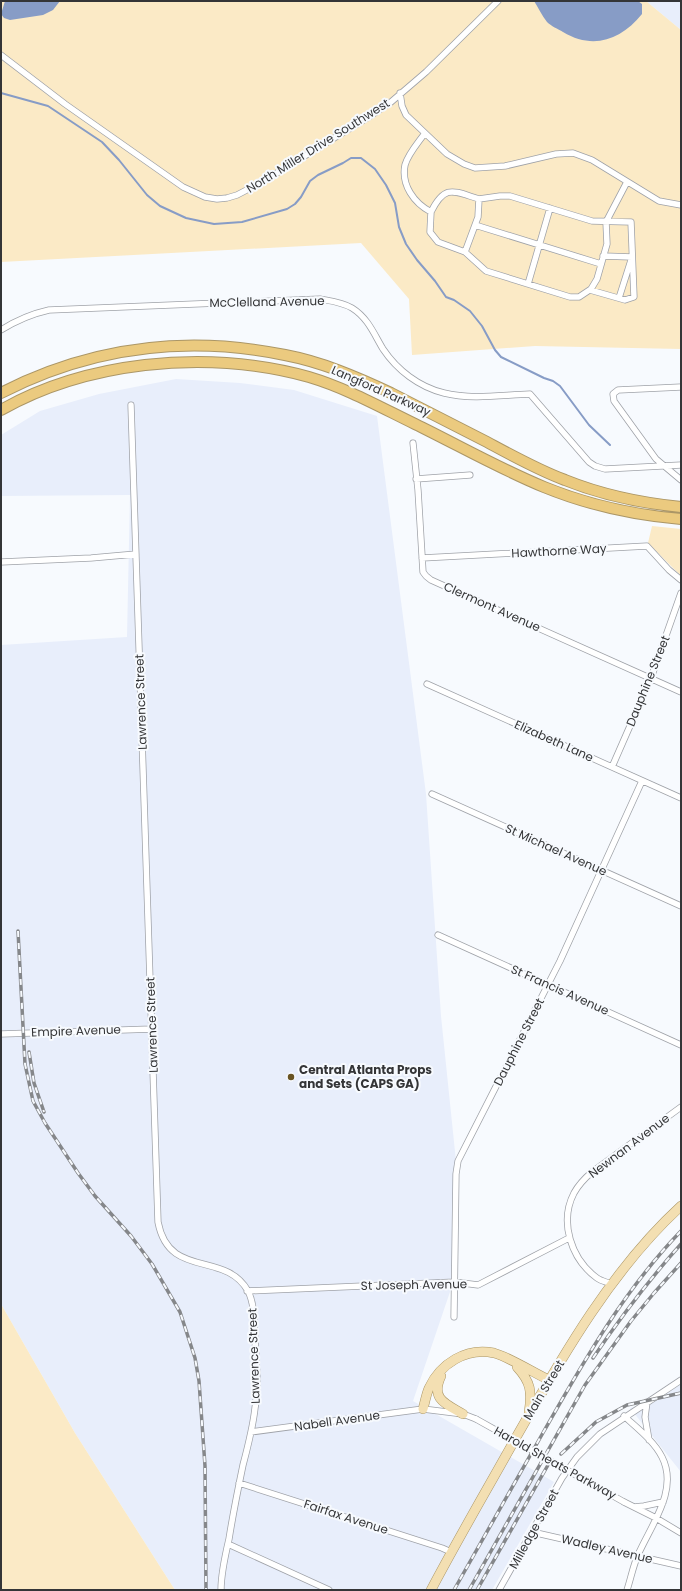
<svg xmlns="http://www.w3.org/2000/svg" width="682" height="1591" viewBox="0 0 682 1591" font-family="Poppins,sans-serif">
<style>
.built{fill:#e8eefb}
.green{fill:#fbeac6}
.water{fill:#879cc6}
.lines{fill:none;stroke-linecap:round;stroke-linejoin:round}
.stream{stroke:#879cc6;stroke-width:2}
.minor-casing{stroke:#9fa2a8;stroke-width:7}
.primary-casing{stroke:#ab9666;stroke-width:10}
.motorway-casing{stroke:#ab9666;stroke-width:12}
.minor{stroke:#fff;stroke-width:5.5}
.primary{stroke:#f3dfb2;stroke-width:9}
.motorway{stroke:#ebca7f;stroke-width:10}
.rail-casing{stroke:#85878a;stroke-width:3.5}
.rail{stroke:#f7fafe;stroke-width:2;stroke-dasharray:6;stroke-linecap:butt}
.minor-bridge-casing{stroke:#9fa2a8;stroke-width:7;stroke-linecap:butt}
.minor-bridge{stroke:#fff;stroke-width:5.5}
.poi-dot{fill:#685322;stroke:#f7fafe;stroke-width:1.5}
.labels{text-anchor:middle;stroke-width:4;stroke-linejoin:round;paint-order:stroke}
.street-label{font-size:12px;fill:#343537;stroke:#f7fafe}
.poi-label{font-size:12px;font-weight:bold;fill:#343537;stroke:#f7fafe;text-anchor:start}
</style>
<rect width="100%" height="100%" fill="#f7fafe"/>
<path class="built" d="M 646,1 L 681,1 L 681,30 Z
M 176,379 L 240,383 L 294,390 L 377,416 L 426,794 L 441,1016 L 457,1171 L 453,1283 L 413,1401 L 554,1482 L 492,1590 L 175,1590 L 75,1433 L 1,1304 L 1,645 L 127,637 L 130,495 L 1,496 L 1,435 L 40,411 L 99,394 Z
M 681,1384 L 681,1472 L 630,1408 L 651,1404 Z"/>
<path class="green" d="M 1,1 L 646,1 L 681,30 L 681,349 L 535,346 L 412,355 L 409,299 L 361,243 L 1,262 Z
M 652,526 L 681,529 L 681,576 L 648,543 Z
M 1,1304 L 75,1433 L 175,1590 L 1,1590 Z"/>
<path class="water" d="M 5,1 L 60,1 L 53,10 L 43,15 L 10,20 L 4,18 L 1,14 Z
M 534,1 L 638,1 L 642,4 L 642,14 C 621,40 593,50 563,32 C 558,29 551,26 547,22 C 542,16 538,7 534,1 Z"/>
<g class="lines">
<path class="stream" d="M 1,93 L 48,106 L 102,142 L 119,160 L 147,195 L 160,206 L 186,218 L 214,224 L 242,222 L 287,209 L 295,204 L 301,197 L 310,181 L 318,175 L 343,163 L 351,158 L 361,158 L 375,169 L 386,185 L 395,203 L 399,227 L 406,244 L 417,260 L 435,281 L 446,297 L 454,300 L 470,311 L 482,326 L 495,350 L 501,357 L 544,378 L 553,381 L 560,386 L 589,425 L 610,445"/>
<defs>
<path id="minor" d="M 1,55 L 65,104 L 183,187 L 205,197 L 217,199 L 227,198 L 237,195 L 262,182 L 367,118 L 391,102 L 426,72 L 498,1
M 400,93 L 402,106 L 406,115 L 447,154 L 464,164 L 475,168 L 505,166 L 556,154 L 573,153 L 592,160 L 659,201 L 681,205
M 425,133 C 418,143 408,154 405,165 C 401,185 414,203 431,212 L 430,232 L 438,242 L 465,252 L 486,271 L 570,297 L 579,297 L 591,289 L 597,279 L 607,244 L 606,222 L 627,182
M 479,199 L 500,196 L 510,196 L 592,221 L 631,222 L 634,297 L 625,300 L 590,290
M 431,212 C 445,184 453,191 479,199 L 478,217 L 465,252
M 475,225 L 601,264
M 603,256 L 632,257 L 619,298
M 528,284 L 550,208
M 1,330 C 17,320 31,314 49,310 L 320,299 C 331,301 342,302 352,308 C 368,318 374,334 383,349 C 397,370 419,387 444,393 C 472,400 501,395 530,394 L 589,462 L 595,466 L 605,469 L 681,465
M 681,387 L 618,390 L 613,394 L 614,401 L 656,459 L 681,480
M 131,405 L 158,1222 C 169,1280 225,1250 248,1291 C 255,1305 254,1323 255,1339 C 256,1362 259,1386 255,1408 C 253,1427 248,1446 243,1465 C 238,1489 233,1514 229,1539 C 225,1556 221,1573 221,1590
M 413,443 L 418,490 L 423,572 L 426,576 L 431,580 L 681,692
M 416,479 L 470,475
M 422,558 L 647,546 L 669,570 L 681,580
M 1,562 L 91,558 L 136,554
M 427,684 L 681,798
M 612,767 L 651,678 L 681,593
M 432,794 L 681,906
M 438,935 L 681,1045
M 1,1034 L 152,1029
M 611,1284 C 607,1282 601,1281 597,1278 C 571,1259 559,1222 574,1193 C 579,1184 585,1178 592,1172 L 681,1107
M 247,1291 L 455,1282 L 478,1285 L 569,1238
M 454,1317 L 456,1174 L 458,1161 L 560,961 L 642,781
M 647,1402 L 645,1417 L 649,1440
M 624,1416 C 637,1428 654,1441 662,1457 C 679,1490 651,1525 638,1555 C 633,1566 631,1578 627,1590
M 251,1432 L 423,1409 L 463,1414 L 476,1419
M 239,1483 L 442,1548 L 451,1552
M 624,1502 L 656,1518 L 681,1533
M 634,1507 L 644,1506 L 663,1502
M 532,1532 L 681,1566
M 228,1544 L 329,1590
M 499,1590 L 562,1478 L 577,1457 L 600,1434 L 681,1380"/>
<path id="primary" d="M 517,1367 C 531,1382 532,1392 529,1412
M 441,1376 C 430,1399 446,1404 463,1414
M 423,1409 C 425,1402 426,1395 429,1388 C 440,1364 466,1347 494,1353 C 509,1357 534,1373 549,1380
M 431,1590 C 459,1537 489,1486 518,1434 C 563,1355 613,1268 681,1206"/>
<path id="motorway" d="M 1,393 C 91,347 187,335 285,355 C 322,362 357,377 391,393 C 423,409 455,426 487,442 C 513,456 538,470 565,480 C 602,495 641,503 681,507
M 1,410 C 45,385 94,371 145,365 C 200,359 255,362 309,377 C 346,388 380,407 415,424 C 458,445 500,469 544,487 C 588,505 634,515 681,519"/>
</defs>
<use href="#minor" class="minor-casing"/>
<use href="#primary" class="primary-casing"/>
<use href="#motorway" class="motorway-casing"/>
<use href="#minor" class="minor"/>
<use href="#primary" class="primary"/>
<use href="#motorway" class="motorway"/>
<defs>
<path id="rail" d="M 18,931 L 25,1064 L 33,1101 L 45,1123 L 78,1173 L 95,1196 L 131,1236 L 152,1264 L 180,1312 L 195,1358 L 199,1381 L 205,1466 L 206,1590
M 29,1052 L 34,1083 L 44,1112
M 593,1358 C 620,1318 649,1280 681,1244
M 561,1454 L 596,1422 L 627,1405 L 681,1393
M 454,1590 C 484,1537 514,1484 544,1431 C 584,1361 624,1290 681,1231
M 469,1590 L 585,1385 L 631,1321 L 654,1293 L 681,1263
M 477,1590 L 548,1465"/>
</defs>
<use href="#rail" class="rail-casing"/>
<use href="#rail" class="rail"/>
<defs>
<path id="minor-bridge" d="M 476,1419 L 624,1502"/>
</defs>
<use href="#minor-bridge" class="minor-bridge-casing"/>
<use href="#minor-bridge" class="minor-bridge"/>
</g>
<circle class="poi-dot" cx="291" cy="1077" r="4"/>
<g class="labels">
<g class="street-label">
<text transform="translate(318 146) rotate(-32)" y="4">North Miller Drive Southwest</text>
<text transform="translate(267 302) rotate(-1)" y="4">McClelland Avenue</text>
<text transform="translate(381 391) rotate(24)" y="4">Langford Parkway</text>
<text transform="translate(559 551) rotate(-3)" y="4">Hawthorne Way</text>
<text transform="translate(492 607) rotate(24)" y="4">Clermont Avenue</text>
<text transform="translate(648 681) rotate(-68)" y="4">Dauphine Street</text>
<text transform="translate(141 702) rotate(-92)" y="4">Lawrence Street</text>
<text transform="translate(554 741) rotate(24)" y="4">Elizabeth Lane</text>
<text transform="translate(556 850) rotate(24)" y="4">St Michael Avenue</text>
<text transform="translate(560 990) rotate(24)" y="4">St Francis Avenue</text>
<text transform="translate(152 1025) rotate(-92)" y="4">Lawrence Street</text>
<text transform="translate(76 1031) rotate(-2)" y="4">Empire Avenue</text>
<text transform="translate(519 1042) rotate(-63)" y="4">Dauphine Street</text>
<text transform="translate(629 1146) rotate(-37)" y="4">Newnan Avenue</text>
<text transform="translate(414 1285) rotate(-1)" y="4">St Joseph Avenue</text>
<text transform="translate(254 1356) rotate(-92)" y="4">Lawrence Street</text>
<text transform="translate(544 1390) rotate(-59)" y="4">Main Street</text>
<text transform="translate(337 1421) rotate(-8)" y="4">Nabell Avenue</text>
<text transform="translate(555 1463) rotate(29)" y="4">Harold Sheats Parkway</text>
<text transform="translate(346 1517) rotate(18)" y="4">Fairfax Avenue</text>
<text transform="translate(534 1529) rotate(-61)" y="4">Milledge Street</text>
<text transform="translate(607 1549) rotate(13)" y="4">Wadley Avenue</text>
</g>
<g class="poi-label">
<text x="299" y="1074">Central Atlanta Props<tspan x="299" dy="14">and Sets (CAPS GA)</tspan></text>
</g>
</g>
<rect width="682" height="1591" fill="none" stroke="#343537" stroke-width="4"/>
</svg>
